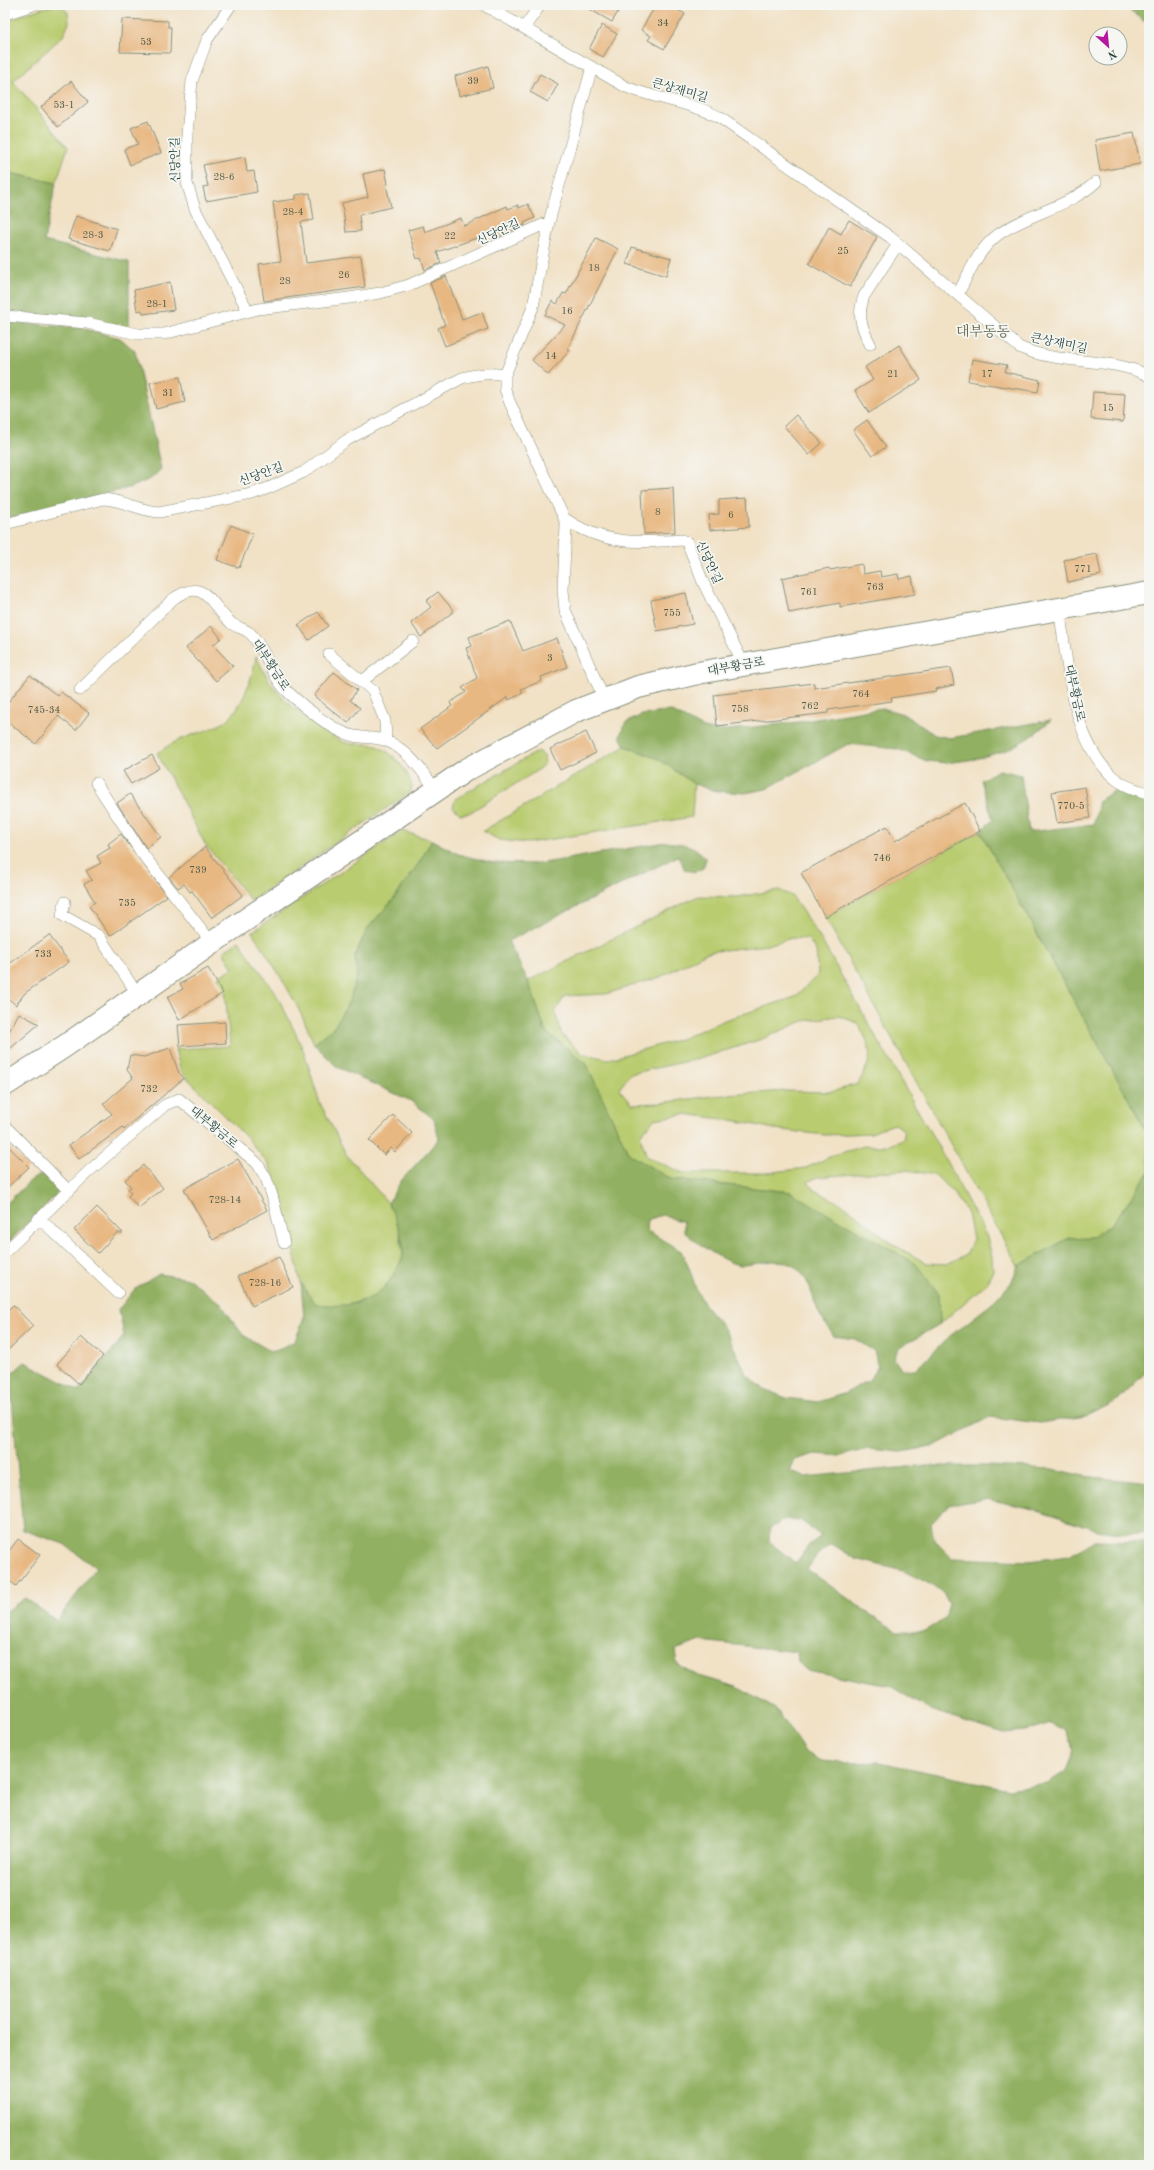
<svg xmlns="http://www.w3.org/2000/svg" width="1154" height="2170" viewBox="0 0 1154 2170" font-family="'Old Standard TT','Noto Serif KR',serif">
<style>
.green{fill:#b9cc6f;stroke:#6c8452;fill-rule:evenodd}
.forest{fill:#92b062;stroke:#58764b;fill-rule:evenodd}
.building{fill:#e8b882}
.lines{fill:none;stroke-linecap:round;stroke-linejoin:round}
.lane-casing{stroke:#888f7c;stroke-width:12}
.secondary-casing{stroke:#888f7c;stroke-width:24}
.lane{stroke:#fff;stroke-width:11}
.secondary{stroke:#fff;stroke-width:22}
.labels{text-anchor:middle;stroke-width:3.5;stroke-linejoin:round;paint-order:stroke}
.number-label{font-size:10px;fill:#515c48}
.street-label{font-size:12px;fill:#1f3d34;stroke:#f6f6f2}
.quarter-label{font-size:14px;fill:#65684f;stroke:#f6f6f2}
</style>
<rect width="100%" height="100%" fill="#f6f6f2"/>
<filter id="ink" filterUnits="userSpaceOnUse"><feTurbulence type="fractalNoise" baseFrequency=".025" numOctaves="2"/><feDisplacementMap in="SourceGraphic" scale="8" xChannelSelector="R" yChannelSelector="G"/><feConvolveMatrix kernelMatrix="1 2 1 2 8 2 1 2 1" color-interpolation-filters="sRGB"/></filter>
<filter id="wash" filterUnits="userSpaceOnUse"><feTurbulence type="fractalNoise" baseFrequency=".012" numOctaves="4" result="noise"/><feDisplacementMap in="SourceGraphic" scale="16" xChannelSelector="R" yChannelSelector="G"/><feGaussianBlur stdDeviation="0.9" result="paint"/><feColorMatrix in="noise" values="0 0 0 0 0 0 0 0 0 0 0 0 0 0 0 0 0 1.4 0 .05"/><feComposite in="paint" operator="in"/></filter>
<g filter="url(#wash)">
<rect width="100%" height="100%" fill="#f1e1c5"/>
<path class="green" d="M 59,5 L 68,12 L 69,23 L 63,36 L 13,81 L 68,147 L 56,183 L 5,172 L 5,21 L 42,8 Z
M 256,656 C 263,670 271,686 282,697 C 298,713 320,728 339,740 C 348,745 358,744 369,744 C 388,746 409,770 412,787 L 410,792 L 251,901 L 205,844 L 157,753 C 165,748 173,742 182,739 C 197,732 214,730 227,720 C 242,709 254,673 256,656 Z
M 625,746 L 657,758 L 694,784 L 692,817 L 528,843 L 499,840 L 483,831 Z
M 538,751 L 544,756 L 545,763 L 538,770 L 469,813 L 460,814 L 453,807 L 455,799 Z
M 402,831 L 432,840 L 419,863 L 393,900 L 368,928 L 355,955 L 357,975 L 350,1000 L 335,1026 L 314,1044 C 299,1004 276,968 252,932 Z
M 980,831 L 1149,1136 L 1149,1173 L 1111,1225 L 1092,1237 L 1069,1238 L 1018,1266 L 825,917 Z
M 779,890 L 792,896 L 820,938 L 938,1146 L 987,1237 L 992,1257 L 993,1270 L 988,1282 L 940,1324 L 939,1294 L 791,1192 L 670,1179 L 629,1154 L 586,1064 L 546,1032 L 528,981 L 698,896 L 737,897 ZM 792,938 L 808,939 L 816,950 L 818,975 L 795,997 L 722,1021 L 681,1039 L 609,1059 L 583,1054 L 562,1035 L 555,1012 L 565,996 L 606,994 L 660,977 L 708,952 L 767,945 ZM 838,1016 L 858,1023 C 873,1052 874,1055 858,1084 L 831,1092 L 786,1091 L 712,1096 L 660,1103 L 632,1104 L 619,1089 L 630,1074 L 705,1057 L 762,1039 L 803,1021 ZM 685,1114 L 737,1121 L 774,1129 L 825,1135 L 871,1133 L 894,1124 L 903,1129 L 904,1138 L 888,1146 L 864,1146 L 834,1155 L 806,1168 L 766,1173 L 683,1173 L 647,1157 L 640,1136 L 654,1119 ZM 906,1170 L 935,1175 L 953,1192 L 968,1214 L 973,1239 L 967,1254 L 947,1264 L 926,1263 L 894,1245 L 844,1205 L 814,1190 L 808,1182 L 817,1177 Z
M 239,941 L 276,994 L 289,1019 L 304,1052 L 320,1103 L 346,1154 L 388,1203 L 399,1225 L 403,1257 L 389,1284 L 371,1298 L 340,1307 L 316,1304 L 301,1283 L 279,1188 L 269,1165 L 247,1138 L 181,1072 L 175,1049 L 230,1046 L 225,990 L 218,977 L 233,968 L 223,952 Z"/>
<path class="forest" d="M 1124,5 L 1149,5 L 1149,25 Z
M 5,172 L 56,183 L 44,241 L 129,262 L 129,328 L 5,311 Z
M 5,322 L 81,328 L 120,338 L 135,351 L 161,469 L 152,478 L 132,487 L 5,519 Z
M 882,708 L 903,714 L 935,735 L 950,738 L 1051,720 L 1032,736 L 1007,750 L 975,759 L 947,763 L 927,761 L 898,749 L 848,744 L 766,789 L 745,793 L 716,791 L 694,784 L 657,758 L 625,746 L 620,736 L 625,723 L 642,715 L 670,711 L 704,728 L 718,731 L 798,722 Z
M 999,770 L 1021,775 L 1029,832 L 1094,824 L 1099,801 L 1115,790 L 1149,799 L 1149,1136 L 980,831 L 993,820 L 981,780 Z
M 432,840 L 458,854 L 493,863 L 538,864 L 666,842 C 685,845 693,843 706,859 L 703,868 L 695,872 L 685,870 L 678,856 L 508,941 L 528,981 L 546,1032 L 586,1063 L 629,1154 L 670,1179 L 790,1192 L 915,1263 L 939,1294 L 940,1324 L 898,1348 L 894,1359 L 901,1369 L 915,1370 L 950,1336 L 990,1305 L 1011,1283 L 1018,1266 L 1069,1238 L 1092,1237 L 1111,1225 L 1149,1173 L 1149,1372 L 1144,1374 L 1117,1401 L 1086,1416 L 1040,1423 L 990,1417 L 932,1447 L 900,1452 L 868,1449 L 840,1456 L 815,1454 L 795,1460 L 790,1472 L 805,1477 L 918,1466 L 987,1466 L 1053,1469 L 1084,1476 L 1149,1483 L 1149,1532 L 1126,1534 L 1098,1530 L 1038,1510 L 986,1499 L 948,1505 L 931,1524 L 934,1540 L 952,1558 L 1029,1561 L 1069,1556 L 1094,1541 L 1149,1542 L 1149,2165 L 5,2165 L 5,1612 L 25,1598 L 57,1621 L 96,1568 L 64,1544 L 23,1530 L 10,1375 L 25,1362 L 79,1391 L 124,1336 L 119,1309 L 134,1290 L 159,1274 L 189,1279 L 220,1303 L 243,1335 L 272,1352 L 295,1341 L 304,1318 L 301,1283 L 316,1304 C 349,1308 378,1304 395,1272 C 397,1267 402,1261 403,1256 C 404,1237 396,1219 388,1203 L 401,1181 L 439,1139 L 434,1119 L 411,1101 L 337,1067 L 314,1044 L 335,1026 L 350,1000 L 357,975 L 355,955 L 368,928 L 393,900 L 419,863 ZM 662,1215 L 684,1222 L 684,1231 C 693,1241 728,1265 741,1265 C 759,1265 779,1255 795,1267 C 811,1279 812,1299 820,1315 C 824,1323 829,1329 834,1336 L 855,1339 L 874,1351 L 878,1366 L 871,1379 L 846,1393 L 818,1402 L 786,1398 L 764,1389 L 748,1376 L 724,1328 L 706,1307 L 696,1289 L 690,1270 L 681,1251 L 646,1230 L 647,1220 ZM 786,1519 L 800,1520 L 821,1536 L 808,1546 L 796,1563 L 769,1542 L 770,1528 ZM 832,1544 L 856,1559 L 903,1571 L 924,1581 L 942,1591 L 949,1605 L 945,1619 L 924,1631 L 897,1631 L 871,1615 L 807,1569 L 818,1554 ZM 701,1641 L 797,1652 L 798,1662 L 806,1670 L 890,1686 L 930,1710 L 1003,1733 L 1025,1731 L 1051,1723 L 1065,1730 L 1074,1750 L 1065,1772 L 1047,1783 L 1009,1789 L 879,1762 L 844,1763 L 822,1761 L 805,1752 L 777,1710 L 737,1687 L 698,1676 L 677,1664 L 675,1650 Z
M 41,1175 L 50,1177 L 59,1187 L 57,1194 L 5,1246 L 5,1205 L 31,1180 Z"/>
<g id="blocks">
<path class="building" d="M 582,5 L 622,5 L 612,22 Z
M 656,5 L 669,5 L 685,14 L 664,49 L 648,40 L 651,36 L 641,30 Z
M 122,19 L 168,21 L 168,27 L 171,27 L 170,53 L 120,52 Z
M 602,25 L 617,34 L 603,57 L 589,49 Z
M 488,66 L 493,88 L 459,96 L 455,76 Z
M 540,74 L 558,84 L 548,102 L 530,92 Z
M 71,81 L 88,102 L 58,127 L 41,107 Z
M 148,121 L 161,153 L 130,165 L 124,149 L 138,144 L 131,128 Z
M 1134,133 L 1140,164 L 1100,171 L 1095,140 Z
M 245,157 L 247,172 L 254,171 L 257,192 L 206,201 L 203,187 L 208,186 L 203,165 Z
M 385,169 L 388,184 L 386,184 L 391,207 L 359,215 L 361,231 L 346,232 L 342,203 L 368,197 L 363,174 Z
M 310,193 L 314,220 L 301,222 L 306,263 L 361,256 L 365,287 L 264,301 L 259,264 L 281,261 L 273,202 L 296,199 L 296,195 Z
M 528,204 L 535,218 L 524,223 L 525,225 L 494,239 L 491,233 L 437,252 L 441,263 L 425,270 L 421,258 L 417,259 L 408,230 L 423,226 L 425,232 L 461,218 L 464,226 L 507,206 L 508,209 L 518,205 L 519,208 Z
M 76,216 L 117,229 L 110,251 L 68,239 Z
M 849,220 L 877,237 L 850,287 L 809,264 L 829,227 L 841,234 Z
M 596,238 L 618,249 L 568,348 L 570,350 L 548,375 L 532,360 L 565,325 L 545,315 L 552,301 L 557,304 L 563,293 L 566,294 Z
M 632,247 L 671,258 L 666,276 L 627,264 Z
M 446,276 L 462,319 L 482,312 L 488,329 L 445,346 L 438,328 L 445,325 L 430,283 Z
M 170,282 L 174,310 L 143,314 L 142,310 L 137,311 L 134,290 Z
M 899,345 L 921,380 L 869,413 L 855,391 L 873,380 L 865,367 Z
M 972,359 L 1007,365 L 1005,372 L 1040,380 L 1038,392 L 968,381 Z
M 180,377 L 185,402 L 156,409 L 150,383 Z
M 1093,392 L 1125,394 L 1123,422 L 1091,419 Z
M 796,415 L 822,443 L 809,455 L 784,426 Z
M 867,420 L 886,447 L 872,456 L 853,430 Z
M 673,488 L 675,532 L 644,534 L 642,490 Z
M 747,498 L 749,527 L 710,530 L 709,515 L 719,514 L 719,500 Z
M 231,525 L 253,534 L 239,568 L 217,560 Z
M 1097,554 L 1101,575 L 1068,582 L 1064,560 Z
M 862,564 L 863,574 L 880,571 L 881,577 L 898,574 L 899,579 L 912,576 L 915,594 L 840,607 L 840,603 L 789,613 L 782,578 L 829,568 L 830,570 Z
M 438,592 L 454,611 L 421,637 L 411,623 L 431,607 L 426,601 Z
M 686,593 L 693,624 L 657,631 L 651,600 Z
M 318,612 L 328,626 L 309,640 L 298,625 Z
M 510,621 L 523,651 L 557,638 L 567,667 L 541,677 L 542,681 L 521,689 L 523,693 L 509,700 L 508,697 L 437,748 L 420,729 L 452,706 L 450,703 L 466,692 L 462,688 L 477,678 L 466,648 L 472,646 L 469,637 Z
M 211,626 L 221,638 L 213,645 L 233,666 L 216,681 L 186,648 Z
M 951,668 L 954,685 L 935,689 L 936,691 L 891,698 L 892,701 L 828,710 L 828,713 L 717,726 L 714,695 L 814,683 L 814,688 Z
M 334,672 L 357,690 L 350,700 L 360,708 L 348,723 L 314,696 Z
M 30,675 L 58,696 L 61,692 L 89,713 L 76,730 L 58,716 L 36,744 L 5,720 L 5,706 Z
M 586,732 L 596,753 L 560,770 L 550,749 Z
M 152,755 L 159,768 L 131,784 L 123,771 Z
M 1085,787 L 1090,818 L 1057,823 L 1052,792 Z
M 130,794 L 161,837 L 146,848 L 117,803 Z
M 965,803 L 980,831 L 825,917 L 801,873 L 887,826 L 895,841 Z
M 121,834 L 167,896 L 110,936 L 89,906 L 95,902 L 84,884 L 92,880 L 86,871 L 101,863 L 97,856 L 110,848 L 108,844 Z
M 205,847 L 243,895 L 212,918 L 192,891 L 190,892 L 184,884 L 178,888 L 169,877 Z
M 49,935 L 69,962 L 25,993 L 16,1005 L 5,996 L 5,967 Z
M 208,968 L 223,993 L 179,1020 L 167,997 L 183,989 L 180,984 Z
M 19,1013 L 39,1024 L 5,1053 L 5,1039 Z
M 225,1022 L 226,1043 L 180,1046 L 178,1025 Z
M 170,1048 L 179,1073 L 184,1078 L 124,1129 L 123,1127 L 79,1159 L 69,1145 L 112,1114 L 103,1104 L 133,1078 L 127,1070 L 130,1055 L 144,1057 Z
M 393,1115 L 412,1133 L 395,1152 L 391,1148 L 384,1155 L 369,1140 Z
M 5,1143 L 29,1167 L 5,1190 Z
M 238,1159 L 267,1210 L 213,1240 L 184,1189 Z
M 143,1165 L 163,1188 L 139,1208 L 128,1196 L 131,1193 L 128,1189 L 131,1187 L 125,1180 Z
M 97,1207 L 123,1233 L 117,1233 L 98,1253 L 74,1230 Z
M 279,1257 L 293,1287 L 252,1306 L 238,1276 Z
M 13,1305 L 33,1326 L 5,1353 L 5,1313 Z
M 81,1337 L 103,1356 L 79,1384 L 57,1364 Z
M 18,1539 L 40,1555 L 16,1586 L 5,1577 L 5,1556 Z"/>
</g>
</g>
<g filter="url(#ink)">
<use href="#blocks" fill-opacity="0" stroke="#888f7c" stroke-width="1"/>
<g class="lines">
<defs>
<path id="lane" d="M 231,5 L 207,40 L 192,81 L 187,134 L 187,183 L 195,209 L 248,311
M 484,5 L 626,87 C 656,99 690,102 719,117 L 890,237 L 1019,347 C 1060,366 1111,356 1149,376
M 5,14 L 33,5
M 524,28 L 540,5
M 592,67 L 549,222 L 533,307 L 505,375 L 505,389 L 510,403 L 564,518 L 566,526 L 563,590 L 565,610 L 604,699
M 958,294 C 969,273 979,248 999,234 C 1029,213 1069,207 1096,182
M 5,316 L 87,323 L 138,334 L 164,334 L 258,309 L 349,298 L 380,293 L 409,285 L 549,222
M 870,344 C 861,326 857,315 864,296 L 898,244
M 564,518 C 602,545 638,543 682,540 L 687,542 L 703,582 L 744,665
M 5,524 L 103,499 C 124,500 139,511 159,512 L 252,494 L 271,487 L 304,472 L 347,440 L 462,378 C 477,374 490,372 505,375
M 1059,609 C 1068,661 1070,733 1109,773 C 1119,784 1135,790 1149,793
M 329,654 L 373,691 L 385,721 L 386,741
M 361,682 L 413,641
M 80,690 L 173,599 C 205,576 210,604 230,622 C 236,628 245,628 251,634 C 267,651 271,677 289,693 C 304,707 334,732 354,736 C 365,738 377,737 387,741 C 408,750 423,772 436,790
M 96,783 L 141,852 L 212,943
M 65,902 L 62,915 L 99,936 L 138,995
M 5,1126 L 69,1191
M 39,1218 L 118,1293
M 5,1252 L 88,1172 L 165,1105 L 179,1099 L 257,1163 L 266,1178 L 272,1195 L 284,1243"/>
<path id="secondary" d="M 5,1085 L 65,1046 L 235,927 L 466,770 L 576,711 L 638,687 L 698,673 L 1149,593"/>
</defs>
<use href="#lane" class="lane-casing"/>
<use href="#secondary" class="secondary-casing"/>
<use href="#lane" class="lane"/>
<use href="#secondary" class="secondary"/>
</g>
</g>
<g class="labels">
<g class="number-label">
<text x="663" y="26">34</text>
<text x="146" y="45">53</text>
<text x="473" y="84">39</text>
<text x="64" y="108">53-1</text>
<text x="224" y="180">28-6</text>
<text x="293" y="215">28-4</text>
<text x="93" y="238">28-3</text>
<text x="450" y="239">22</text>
<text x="843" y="254">25</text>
<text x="594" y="271">18</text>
<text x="344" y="278">26</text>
<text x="285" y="284">28</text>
<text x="157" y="307">28-1</text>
<text x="567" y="314">16</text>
<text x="551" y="359">14</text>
<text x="893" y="377">21</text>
<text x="987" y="377">17</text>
<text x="168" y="396">31</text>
<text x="1108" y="411">15</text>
<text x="658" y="515">8</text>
<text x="731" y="518">6</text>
<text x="1083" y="572">771</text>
<text x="875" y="590">763</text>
<text x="809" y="595">761</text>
<text x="672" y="616">755</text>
<text x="550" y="661">3</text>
<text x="861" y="697">764</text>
<text x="810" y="709">762</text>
<text x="740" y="712">758</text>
<text x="44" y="713">745-34</text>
<text x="1071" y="809">770-5</text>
<text x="882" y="861">746</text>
<text x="198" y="873">739</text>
<text x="127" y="906">735</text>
<text x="43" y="957">733</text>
<text x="149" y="1092">732</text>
<text x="225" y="1203">728-14</text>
<text x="265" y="1286">728-16</text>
</g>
<g class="street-label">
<text transform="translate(680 90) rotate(16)" y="4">큰상재미길</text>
<text transform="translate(175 160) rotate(-91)" y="4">신당안길</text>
<text transform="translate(498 232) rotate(-25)" y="4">신당안길</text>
<text transform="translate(1059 343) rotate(12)" y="4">큰상재미길</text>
<text transform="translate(261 474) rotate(-20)" y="4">신당안길</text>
<text transform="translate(709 562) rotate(65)" y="4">신당안길</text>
<text transform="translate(271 665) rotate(57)" y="4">대부황금로</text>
<text transform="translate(736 666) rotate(-10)" y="4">대부황금로</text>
<text transform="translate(1075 693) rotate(78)" y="4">대부황금로</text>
<text transform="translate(214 1127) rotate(40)" y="4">대부황금로</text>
</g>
<g class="quarter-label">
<text x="983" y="336">대부동동</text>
</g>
</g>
<rect width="1154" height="2170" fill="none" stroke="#f6f6f2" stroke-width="20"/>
<g transform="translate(1108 46) rotate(153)"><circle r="19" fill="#f6f6f2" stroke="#a0aca6"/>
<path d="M0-3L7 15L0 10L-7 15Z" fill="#b5179e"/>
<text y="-6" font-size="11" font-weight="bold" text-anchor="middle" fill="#1f3d34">N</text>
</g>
</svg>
